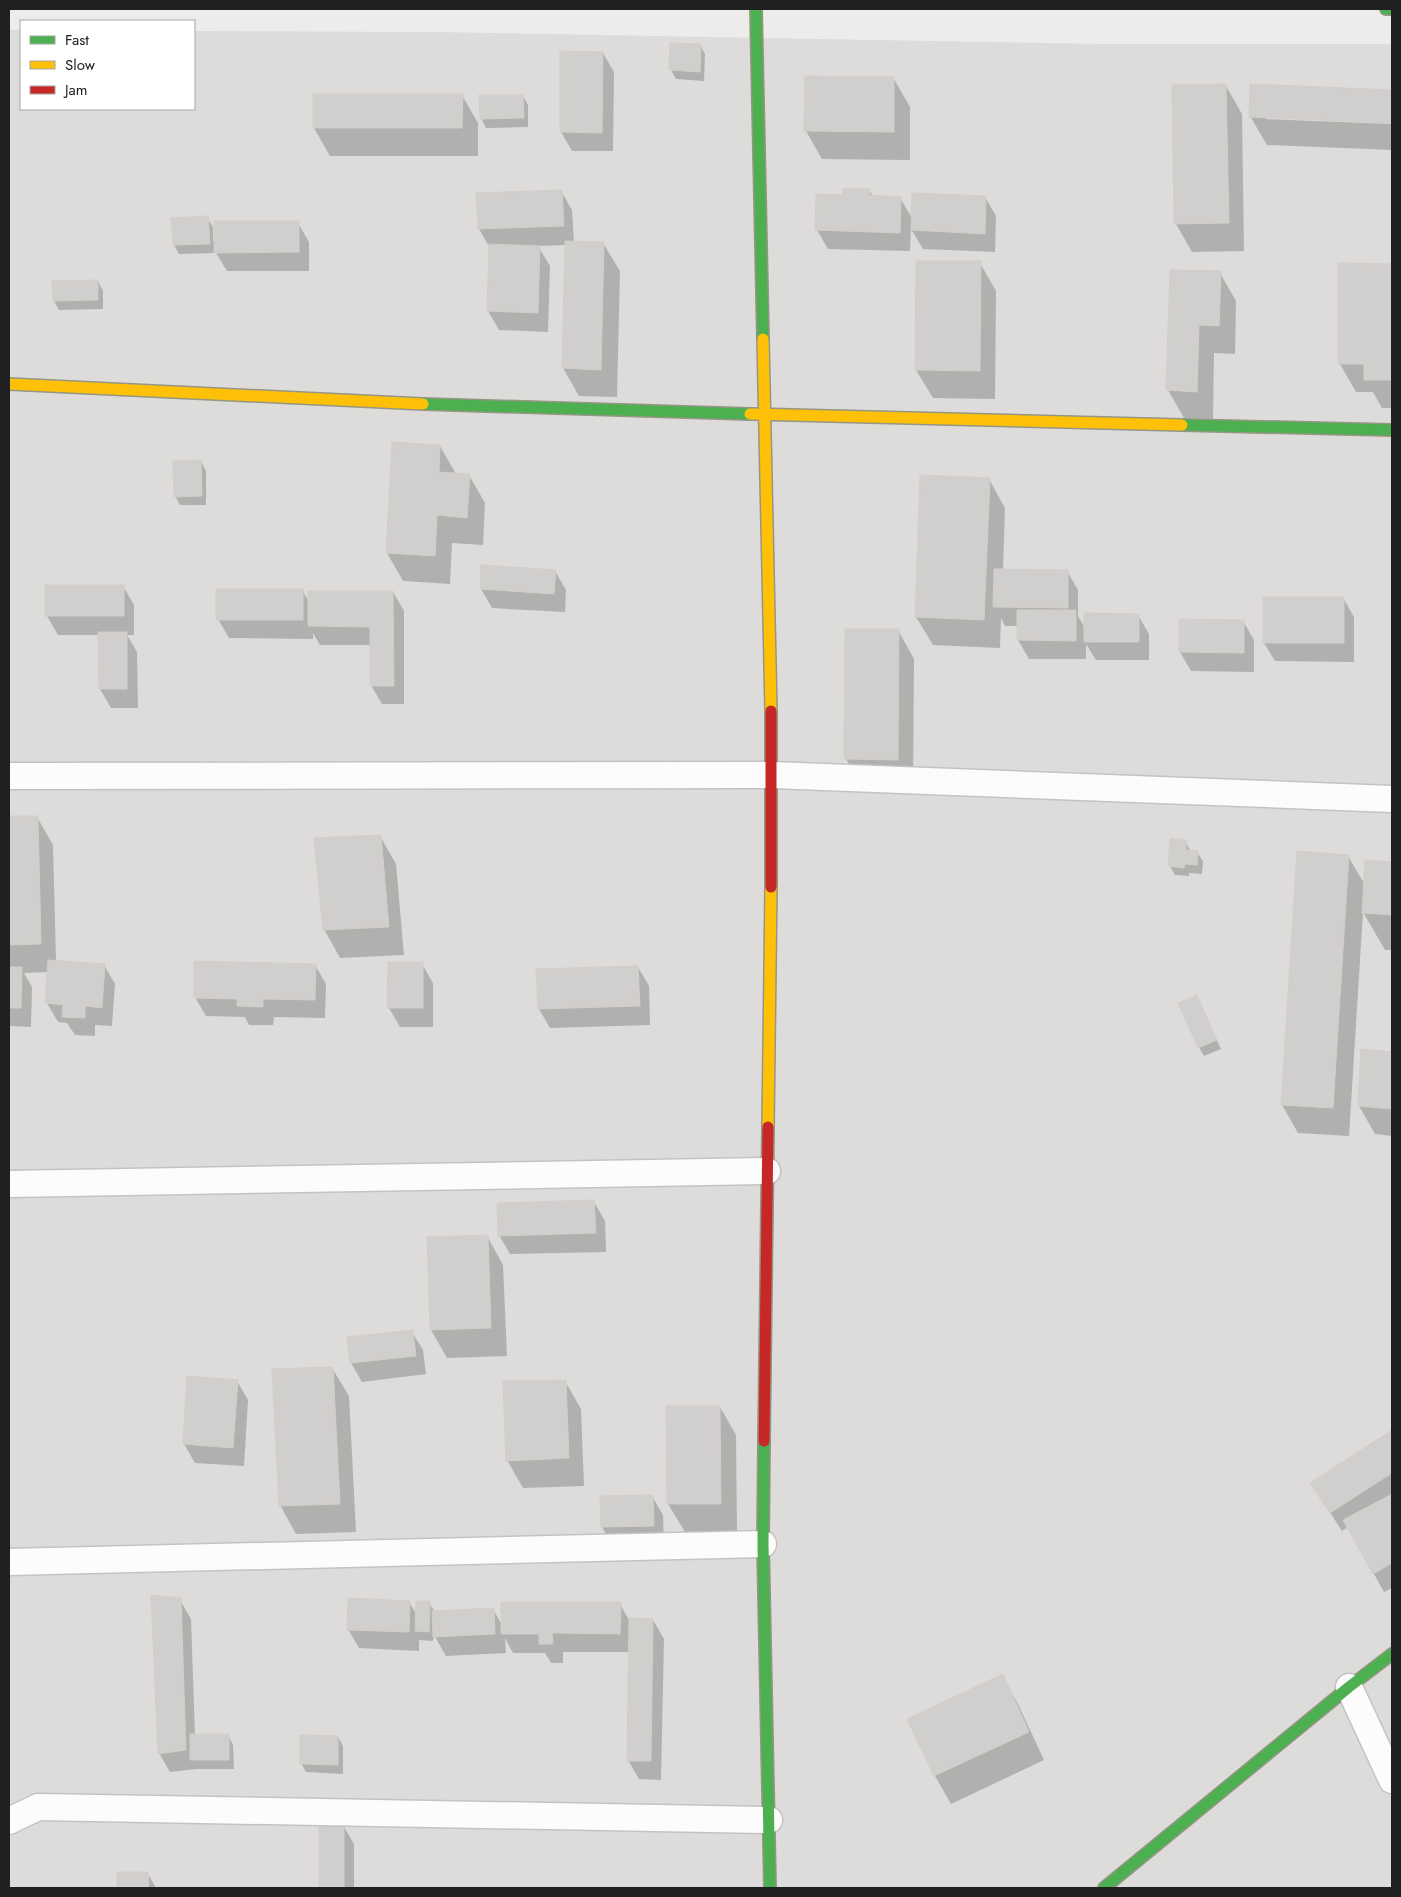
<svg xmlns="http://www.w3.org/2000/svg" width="1401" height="1897" viewBox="0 0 1401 1897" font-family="Jost,sans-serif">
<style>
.residential{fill:#dddcdb}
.shadow{fill:#0003}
.building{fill:#d1cfcd;stroke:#d1cecc}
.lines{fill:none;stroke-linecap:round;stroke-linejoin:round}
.street-casing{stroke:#c4c3c2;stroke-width:29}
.fast-casing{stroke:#959684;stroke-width:14}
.slow-casing{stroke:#959684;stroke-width:14}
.jam-casing{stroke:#959684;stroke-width:14}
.street{stroke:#fcfcfc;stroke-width:26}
.fast{stroke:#4caf50;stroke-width:11}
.slow{stroke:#ffc107;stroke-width:11}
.jam{stroke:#c62828;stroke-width:11}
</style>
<rect width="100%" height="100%" fill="#eeecea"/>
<path class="residential" d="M 9,30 L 21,30 L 21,109 L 194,109 L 194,31 L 435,32 L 1102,44 L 1392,44 L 1392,1888 L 9,1888 Z"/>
<path class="shadow" d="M 672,44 L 700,45 L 705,54 L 704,81 L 676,79 L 671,70 Z
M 603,53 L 614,72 L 613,151 L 572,151 L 561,132 Z
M 894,79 L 910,107 L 910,160 L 822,159 L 806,131 Z
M 1173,86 L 1226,86 L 1242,114 L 1244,251 L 1192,252 L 1176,224 Z
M 1252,86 L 1392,91 L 1392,122 L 1266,116 L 1266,119 L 1392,124 L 1392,150 L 1267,145 L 1250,116 Z
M 462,95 L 478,123 L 478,156 L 330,156 L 314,128 Z
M 523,96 L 528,105 L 528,127 L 486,128 L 481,118 Z
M 869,190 L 873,197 L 900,198 L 912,218 L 985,197 L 996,216 L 995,252 L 923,249 L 911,229 L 910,251 L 828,249 L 817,230 L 844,196 Z
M 561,191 L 572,210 L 574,242 L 603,243 L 620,271 L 617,397 L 579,396 L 563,368 L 566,245 L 538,246 L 550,266 L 548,332 L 499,330 L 488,311 L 490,248 L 479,229 L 477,195 Z
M 207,218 L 213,227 L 213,241 L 298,223 L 309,242 L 309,271 L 227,271 L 216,253 L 179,254 L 174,245 Z
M 980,263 L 996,291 L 995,399 L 933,398 L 916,370 Z
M 1340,265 L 1392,265 L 1392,408 L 1382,408 L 1373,392 L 1356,392 L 1340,364 Z
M 1220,273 L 1236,301 L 1235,354 L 1214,353 L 1213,419 L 1184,418 L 1168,390 Z
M 98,281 L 103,291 L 103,309 L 59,310 L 54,301 Z
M 393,443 L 440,446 L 456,474 L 469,475 L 485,503 L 483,545 L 452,543 L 450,584 L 403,581 L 387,553 Z
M 201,461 L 206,471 L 206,505 L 180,505 L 175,496 Z
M 922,476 L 989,479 L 1005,508 L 1003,570 L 1067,571 L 1078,590 L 1078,616 L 1085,628 L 1138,615 L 1149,634 L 1149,660 L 1096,660 L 1086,644 L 1086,659 L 1029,659 L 1018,640 L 1018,626 L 1005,626 L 1001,618 L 1000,648 L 933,645 L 916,617 Z
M 555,571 L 566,590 L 565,612 L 492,608 L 481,589 Z
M 123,586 L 134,605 L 134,635 L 127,635 L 137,652 L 138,708 L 111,708 L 100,689 L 100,635 L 58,635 L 47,616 Z
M 302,590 L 309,602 L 393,592 L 404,611 L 404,704 L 382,704 L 371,685 L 371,645 L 320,645 L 313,633 L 313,639 L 229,638 L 218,619 Z
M 1343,598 L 1354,617 L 1354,662 L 1275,661 L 1264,643 Z
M 1243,621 L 1254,640 L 1254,672 L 1191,671 L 1180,652 Z
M 846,630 L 898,630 L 914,659 L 913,788 L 862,787 L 846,759 Z
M 9,817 L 37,817 L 53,845 L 56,962 L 104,965 L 115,984 L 112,1026 L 95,1025 L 95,1036 L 75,1035 L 67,1023 L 58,1022 L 47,1003 L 49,972 L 24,973 L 32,987 L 31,1027 L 9,1026 Z
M 380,836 L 396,864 L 404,955 L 340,958 L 324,929 Z
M 1185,841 L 1191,852 L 1197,852 L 1203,861 L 1202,874 L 1189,873 L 1189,876 L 1175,875 L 1170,866 Z
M 1348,856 L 1365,885 L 1366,861 L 1392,863 L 1392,950 L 1385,950 L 1363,912 L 1349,1136 L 1298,1133 L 1282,1105 Z
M 422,964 L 433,983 L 433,1027 L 400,1027 L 389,1008 Z
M 315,965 L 326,984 L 325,1018 L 274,1017 L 273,1025 L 249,1025 L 245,1017 L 206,1016 L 195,997 Z
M 638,967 L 649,986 L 650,1025 L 550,1028 L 539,1009 Z
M 1196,996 L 1221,1049 L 1204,1056 L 1199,1047 Z
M 1362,1051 L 1392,1053 L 1392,1136 L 1375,1134 L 1359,1106 Z
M 594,1202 L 605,1221 L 606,1252 L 510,1254 L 499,1235 Z
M 487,1236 L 503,1265 L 507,1356 L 447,1358 L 431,1330 Z
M 412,1332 L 423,1350 L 426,1374 L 362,1382 L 351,1363 L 348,1339 Z
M 332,1368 L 349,1396 L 356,1532 L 296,1534 L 280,1505 Z
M 237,1381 L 248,1400 L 244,1466 L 195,1463 L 184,1444 Z
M 565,1381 L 581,1409 L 584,1486 L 523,1488 L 507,1460 Z
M 667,1407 L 720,1407 L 736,1435 L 737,1532 L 685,1532 L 668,1504 Z
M 1392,1431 L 1392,1588 L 1384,1592 L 1348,1527 L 1342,1531 L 1312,1484 Z
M 652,1496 L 663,1515 L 664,1544 L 613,1546 L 602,1527 Z
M 180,1600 L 191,1619 L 195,1735 L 228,1735 L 233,1745 L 234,1769 L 196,1769 L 170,1772 L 159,1753 Z
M 409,1602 L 417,1615 L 429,1603 L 435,1612 L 493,1609 L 502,1625 L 620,1604 L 629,1620 L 653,1620 L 664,1639 L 661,1780 L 639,1779 L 628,1760 L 630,1652 L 563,1652 L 563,1663 L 551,1663 L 545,1653 L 513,1653 L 505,1638 L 506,1653 L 446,1656 L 434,1635 L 433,1641 L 419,1640 L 419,1651 L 359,1648 L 348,1629 Z
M 1002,1676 L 1018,1704 L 1044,1760 L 951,1804 L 935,1776 Z
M 338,1737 L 343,1746 L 343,1774 L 306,1772 L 301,1763 Z
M 320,1825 L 343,1825 L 354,1844 L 354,1888 L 321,1888 Z
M 118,1874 L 148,1874 L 156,1888 L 118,1888 Z"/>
<path class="building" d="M 670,43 L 701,44 L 700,72 L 669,70 Z
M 560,51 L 603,52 L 602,133 L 560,132 Z
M 805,76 L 894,77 L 894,132 L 804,131 Z
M 1226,84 L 1229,223 L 1174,224 L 1172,85 Z
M 1250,84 L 1392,90 L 1392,123 L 1249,117 Z
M 313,94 L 463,94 L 462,128 L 313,128 Z
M 479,95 L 523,95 L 524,118 L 480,119 Z
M 843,188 L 870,189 L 869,195 L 901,197 L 900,233 L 815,230 L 816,194 L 843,195 Z
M 562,190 L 564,226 L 478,229 L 476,193 Z
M 912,193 L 986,196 L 985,234 L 911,230 Z
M 208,216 L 210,244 L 173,245 L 171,218 Z
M 214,221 L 299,221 L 299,252 L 214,253 Z
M 565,241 L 604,242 L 601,370 L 562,368 Z
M 489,244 L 540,246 L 538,313 L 487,311 Z
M 916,261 L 981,261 L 980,371 L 915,370 Z
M 1338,263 L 1392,264 L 1392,380 L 1364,380 L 1364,364 L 1338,364 Z
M 1170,270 L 1221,271 L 1219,326 L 1199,325 L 1197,392 L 1166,390 Z
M 98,280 L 98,300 L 53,301 L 52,281 Z
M 392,442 L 440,445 L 439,472 L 470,474 L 467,518 L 437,515 L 435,556 L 386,553 Z
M 201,460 L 202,496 L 174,497 L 173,461 Z
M 920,475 L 990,478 L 984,620 L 915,617 Z
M 481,565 L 556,570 L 554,594 L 480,589 Z
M 994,569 L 1068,570 L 1068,608 L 993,607 Z
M 45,585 L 124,585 L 124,616 L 45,616 Z
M 216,589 L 303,589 L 303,620 L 216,620 Z
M 308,591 L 393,591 L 394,686 L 370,686 L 370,627 L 308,626 Z
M 1263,597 L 1344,597 L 1344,643 L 1263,643 Z
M 1017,610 L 1076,610 L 1076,641 L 1017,640 Z
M 1084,613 L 1139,614 L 1139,642 L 1084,642 Z
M 1179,619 L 1244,620 L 1244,653 L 1179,652 Z
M 845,629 L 899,629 L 898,760 L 844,759 Z
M 98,632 L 127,632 L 127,689 L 99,689 Z
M 9,816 L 38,816 L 41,944 L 9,945 Z
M 381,835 L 389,927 L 323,930 L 314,838 Z
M 1170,838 L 1186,840 L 1186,850 L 1198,851 L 1197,865 L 1185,864 L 1184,868 L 1168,866 Z
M 1297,851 L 1349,855 L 1333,1108 L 1281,1105 Z
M 1365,860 L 1392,862 L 1392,915 L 1362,913 Z
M 48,960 L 105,964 L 102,1008 L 85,1006 L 85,1018 L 62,1017 L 63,1005 L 45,1003 Z
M 194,961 L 316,964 L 315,1000 L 263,999 L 263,1007 L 237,1006 L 237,999 L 194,998 Z
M 388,962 L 423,962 L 423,1008 L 387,1008 Z
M 638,966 L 640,1006 L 538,1009 L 536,969 Z
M 9,967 L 22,967 L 21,1008 L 9,1008 Z
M 1197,995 L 1217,1040 L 1198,1048 L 1178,1003 Z
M 1361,1049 L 1392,1052 L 1392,1109 L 1358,1106 Z
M 594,1200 L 596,1233 L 498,1236 L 497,1203 Z
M 488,1235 L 491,1328 L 430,1330 L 427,1237 Z
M 413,1330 L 416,1356 L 350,1363 L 347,1337 Z
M 333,1367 L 340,1504 L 279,1506 L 272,1369 Z
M 187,1376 L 238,1380 L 233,1448 L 183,1444 Z
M 566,1380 L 569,1458 L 506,1461 L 503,1381 Z
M 666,1406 L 720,1406 L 721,1504 L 667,1504 Z
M 1392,1430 L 1392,1473 L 1330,1513 L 1310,1483 Z
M 1392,1494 L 1392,1563 L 1373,1574 L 1343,1520 Z
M 653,1495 L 654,1526 L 601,1527 L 600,1496 Z
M 151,1595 L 181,1598 L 186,1750 L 158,1754 Z
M 348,1598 L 410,1601 L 409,1632 L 347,1630 Z
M 416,1601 L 430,1601 L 429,1632 L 415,1631 Z
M 501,1602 L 621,1602 L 620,1634 L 552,1633 L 553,1644 L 539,1644 L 539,1634 L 501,1634 Z
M 494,1608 L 495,1634 L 433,1637 L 432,1611 Z
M 629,1618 L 653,1619 L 651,1761 L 627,1761 Z
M 1003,1674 L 1029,1732 L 934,1776 L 907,1719 Z
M 190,1734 L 229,1734 L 229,1760 L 190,1760 Z
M 300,1735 L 338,1736 L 338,1765 L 300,1764 Z
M 319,1824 L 344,1824 L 344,1888 L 319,1888 Z
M 117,1872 L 148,1872 L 149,1888 L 117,1888 Z"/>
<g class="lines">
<defs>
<path id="street" d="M 9,776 L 772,775 L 1392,799
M 9,1184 L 767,1171
M 9,1562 L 763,1544
M 1349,1687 L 1392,1780
M 9,1821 L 38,1807 L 769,1820"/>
<path id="fast" d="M 756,9 L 763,339
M 1386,9 L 1392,9
M 423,404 L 750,414
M 1182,425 L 1392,430
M 764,1441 L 763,1544 L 770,1888
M 1104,1888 L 1349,1687 L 1392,1654"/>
<path id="slow" d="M 763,339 L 771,711
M 9,384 L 423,404
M 750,414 L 1182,425
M 768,1127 L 771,887"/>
<path id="jam" d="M 771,711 L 771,887
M 764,1441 L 768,1127"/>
</defs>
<use href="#street" class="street-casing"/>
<use href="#fast" class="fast-casing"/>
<use href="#slow" class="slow-casing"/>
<use href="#jam" class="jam-casing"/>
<use href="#street" class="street"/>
<use href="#fast" class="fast"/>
<use href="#slow" class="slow"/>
<use href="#jam" class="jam"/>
</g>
<rect width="1401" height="1897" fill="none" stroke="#202020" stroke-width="20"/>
<rect x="20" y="20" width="175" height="90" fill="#ffffff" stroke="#a6a6a6"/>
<rect x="30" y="36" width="25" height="8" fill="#4caf50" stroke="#a6a6a6"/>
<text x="65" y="45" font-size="15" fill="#202020">Fast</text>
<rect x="30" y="61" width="25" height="8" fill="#ffc107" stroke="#a6a6a6"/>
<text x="65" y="70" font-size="15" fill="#202020">Slow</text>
<rect x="30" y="86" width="25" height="8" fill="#c62828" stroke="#a6a6a6"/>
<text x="65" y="95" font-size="15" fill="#202020">Jam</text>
</svg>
